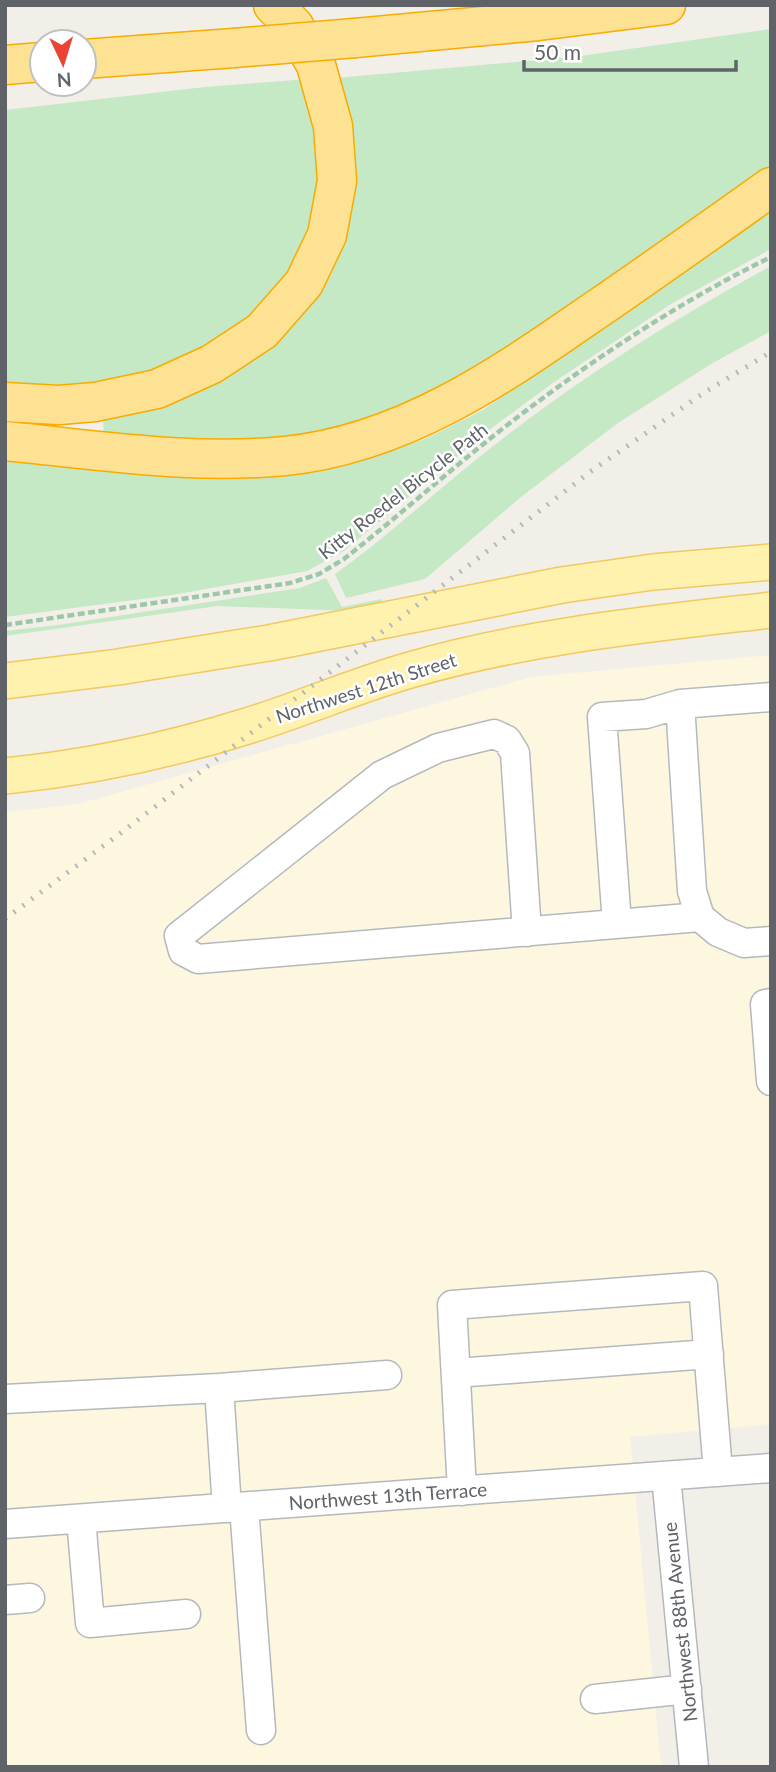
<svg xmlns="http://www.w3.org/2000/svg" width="776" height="1772" viewBox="0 0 776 1772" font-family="Lato,sans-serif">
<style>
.commercial{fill:#fef7e0}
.green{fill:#c5e8c5}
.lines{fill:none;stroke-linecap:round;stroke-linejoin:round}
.minor-casing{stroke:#b5b8bc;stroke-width:31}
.major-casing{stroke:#f2c960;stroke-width:38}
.highway-casing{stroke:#f9ab00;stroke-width:41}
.path{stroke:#9cc7a9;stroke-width:4.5;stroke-dasharray:7 3.5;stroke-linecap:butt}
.minor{stroke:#fff;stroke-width:28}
.major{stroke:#fff2af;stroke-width:35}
.highway{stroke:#fde293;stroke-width:38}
.rail{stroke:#b6b7b8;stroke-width:5;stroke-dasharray:2 9;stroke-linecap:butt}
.highway-bridge-casing{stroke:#f9ab00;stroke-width:41;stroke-linecap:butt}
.highway-bridge{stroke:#fde293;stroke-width:38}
.labels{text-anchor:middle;stroke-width:5;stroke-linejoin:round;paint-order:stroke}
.street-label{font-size:19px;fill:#5f6368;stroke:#fff}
</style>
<rect width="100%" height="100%" fill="#f1efe8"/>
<path class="commercial" d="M 771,655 L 771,1424 L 630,1437 L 661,1767 L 5,1767 L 5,812 L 78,804 L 531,677 Z"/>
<path class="green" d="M 771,29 L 771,173 L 437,398 L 319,434 L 258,443 L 104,437 L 103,417 L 226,374 L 350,210 L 355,157 L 350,114 L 336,78 L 573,57 Z
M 308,79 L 320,121 L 321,201 L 283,286 L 256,317 L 169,367 L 73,390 L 5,386 L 5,110 L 205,87 Z
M 771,210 L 771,249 L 671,304 L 554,382 L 493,427 L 344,551 L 307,571 L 172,595 L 5,617 L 5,455 L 358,458 L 425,439 L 483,410 Z
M 771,266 L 771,331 L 711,364 L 618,423 L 521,497 L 425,579 L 346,598 L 335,574 C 393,533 444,483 501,440 C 586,374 676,318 771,266 Z
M 326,578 L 342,607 L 382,599 L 383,604 L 351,611 L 218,606 L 5,636 L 5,631 L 58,625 L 300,588 Z"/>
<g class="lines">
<defs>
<path id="minor" d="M 771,697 L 680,704 L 692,891 L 700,917 L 718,932 L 744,943 L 771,941
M 617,924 L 602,717 L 646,714 L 680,704
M 527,932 L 515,753 L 507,740 L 494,734 L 438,748 L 382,775 L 179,936 L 183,951 L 198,959 L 700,917
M 771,1003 L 765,1004 L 771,1081
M 456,1373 L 709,1354
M 5,1399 L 219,1388
M 666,1476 L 694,1767
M 462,1491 L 452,1305 L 703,1286 L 718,1472
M 244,1507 L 261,1730
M 227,1508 L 219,1388 L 387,1375
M 81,1519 L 90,1623 L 186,1614
M 5,1524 L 771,1468
M 5,1600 L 30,1598
M 595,1699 L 687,1689"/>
<path id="major" d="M 5,681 L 118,667 L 269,643 L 562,585 L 653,572 L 771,562
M 5,776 C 86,768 167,751 244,727 C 300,710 354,686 410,670 C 527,636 650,624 771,610"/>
<path id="highway" d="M 355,38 L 538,21 L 666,5
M 84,59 L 234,48
M 5,65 L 42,62
M 5,402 L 59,405 L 95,402 L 157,389 L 212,364 L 262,331 L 304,283 L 327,235 L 337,181 L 333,126 L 316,65 L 294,26 L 273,5
M 5,441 C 98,450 192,465 285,456 C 403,444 499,377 593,312 C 653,271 712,229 771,187"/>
</defs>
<use href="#minor" class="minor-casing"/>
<use href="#major" class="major-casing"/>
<use href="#highway" class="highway-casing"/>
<path class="path" d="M 5,625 L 290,583 L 319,574 L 344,559 C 410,507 472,450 539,401 C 610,348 691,296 771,257"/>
<use href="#minor" class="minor"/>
<use href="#major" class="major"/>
<use href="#highway" class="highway"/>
<path class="rail" d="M 5,919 L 126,829 L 590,472 L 705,392 L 771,352"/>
<defs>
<path id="highway-bridge" d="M 234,48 L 355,38"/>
</defs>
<use href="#highway-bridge" class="highway-bridge-casing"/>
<use href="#highway-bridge" class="highway-bridge"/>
</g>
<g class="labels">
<g class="street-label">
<text transform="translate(403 491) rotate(-38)" y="7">Kitty Roedel Bicycle Path</text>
<text transform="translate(366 688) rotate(-18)" y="7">Northwest 12th Street</text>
<text transform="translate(388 1496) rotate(-4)" y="7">Northwest 13th Terrace</text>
<text transform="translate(680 1622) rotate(-96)" y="7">Northwest 88th Avenue</text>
</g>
</g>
<rect width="776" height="1772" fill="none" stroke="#5f6368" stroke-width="14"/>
<g transform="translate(63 63) rotate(176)"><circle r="33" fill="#ffffff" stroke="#bfc1c3" stroke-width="2"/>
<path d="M0-5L12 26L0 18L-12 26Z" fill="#ea4335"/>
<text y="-10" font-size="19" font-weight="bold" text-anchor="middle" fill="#5f6368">N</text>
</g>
<path d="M524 60v10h212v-10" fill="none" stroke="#5f6368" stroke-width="3.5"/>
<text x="534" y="60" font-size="21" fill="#5f6368" stroke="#ffffff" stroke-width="5" paint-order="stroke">50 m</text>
</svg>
